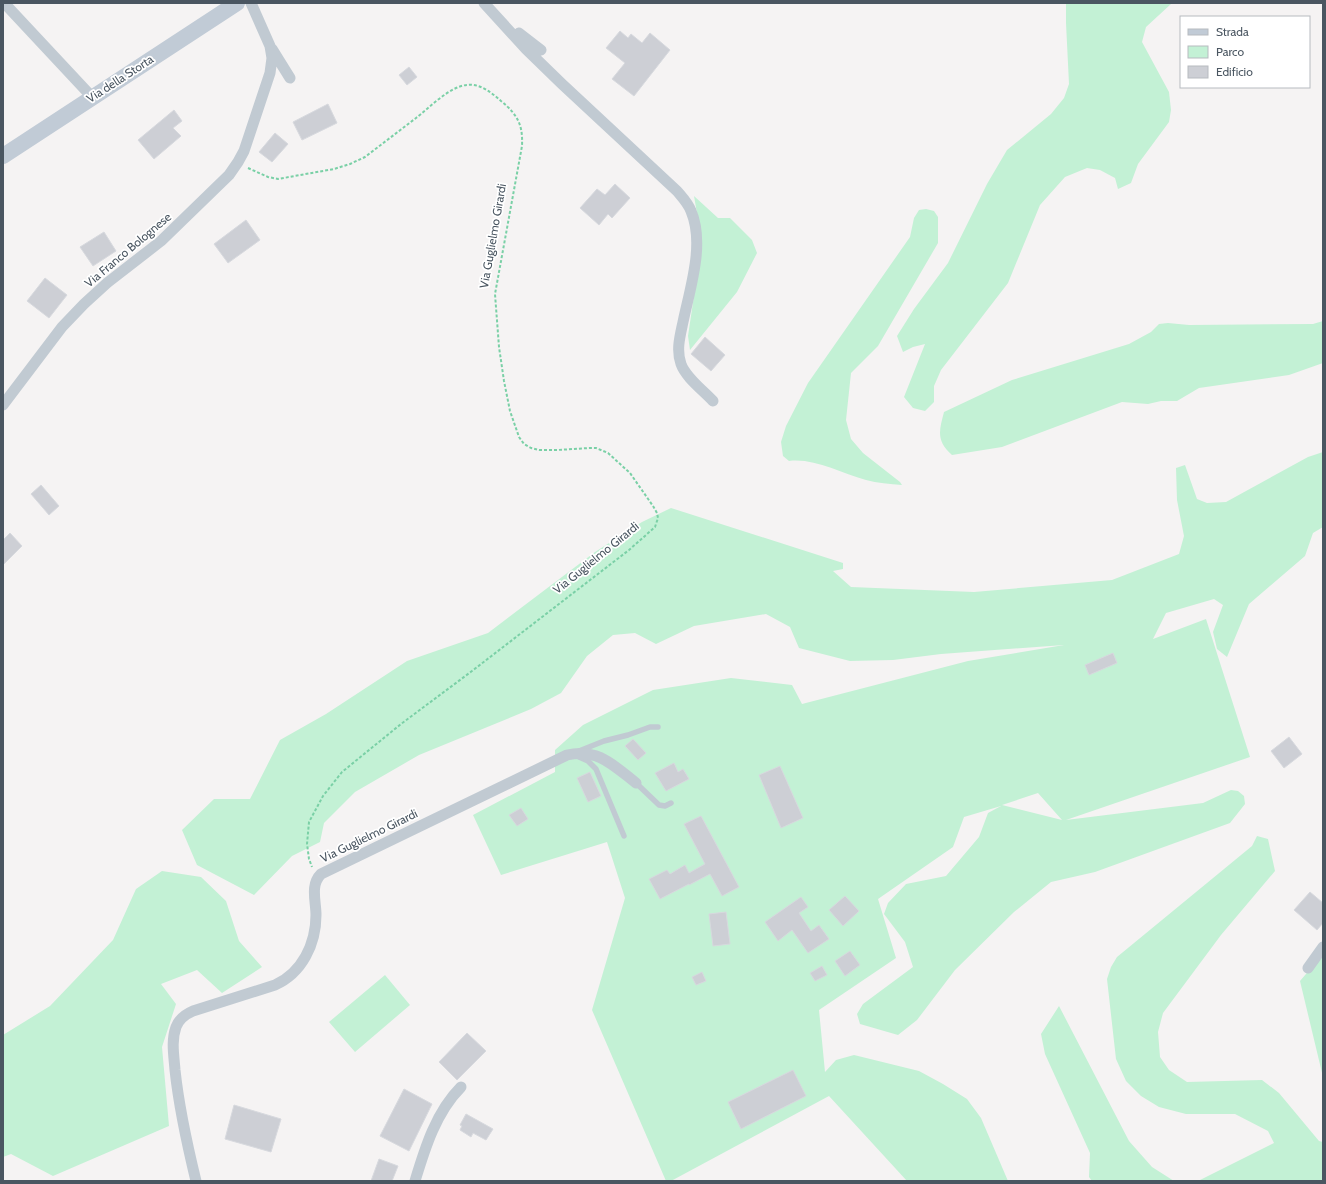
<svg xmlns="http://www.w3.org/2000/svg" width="1326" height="1184" viewBox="0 0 1326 1184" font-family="Cabin,sans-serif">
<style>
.green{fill:#c3f1d5;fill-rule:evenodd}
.building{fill:#cdcfd5;stroke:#d7d9de}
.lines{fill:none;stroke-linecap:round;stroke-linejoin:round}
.path{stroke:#7ad0a6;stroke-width:2;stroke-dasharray:3 2;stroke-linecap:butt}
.lane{stroke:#c1cad2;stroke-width:5.5}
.street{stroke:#c1cad2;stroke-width:11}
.secondary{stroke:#c1cbd6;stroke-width:16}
.labels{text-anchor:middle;stroke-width:3.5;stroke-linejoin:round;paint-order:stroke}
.street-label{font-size:12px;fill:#4a5661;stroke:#fff}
</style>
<rect width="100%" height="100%" fill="#f5f3f3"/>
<path class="green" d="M 1066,3 L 1175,3 L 1171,4 L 1146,27 L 1142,42 L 1169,92 L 1171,110 L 1169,122 L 1138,164 L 1131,183 L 1118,189 L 1115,178 L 1100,170 L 1087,168 L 1065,177 L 1040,205 L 1008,283 L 941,370 L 934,386 L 934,402 L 925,411 L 913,408 L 904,397 L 925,344 L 913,347 L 903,352 L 897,336 L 914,309 L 948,263 L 987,184 L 1007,150 L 1051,114 L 1064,98 L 1069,84 L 1066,23 Z
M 694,196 L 718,218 L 730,218 L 752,240 L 757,253 L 737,292 L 690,350 L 688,336 L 702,242 Z
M 926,209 L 934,211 L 938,217 L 938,243 L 878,346 L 851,373 L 846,420 L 851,439 L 863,453 L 900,482 L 902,485 C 890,484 877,483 866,480 C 840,473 815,458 789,461 L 783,456 L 781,442 L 786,426 L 808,383 L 910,237 L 914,218 L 919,210 Z
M 1323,321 L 1323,363 L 1289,375 L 1199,388 L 1177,401 L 1161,401 L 1148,404 L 1122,402 L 1002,447 L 952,455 C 936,441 939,431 944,412 L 1012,380 L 1129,344 L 1151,332 L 1159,324 L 1168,323 L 1189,325 L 1313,324 Z
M 1323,452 L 1323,527 L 1313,533 L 1305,556 L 1249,604 L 1227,657 L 1217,649 L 1213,632 L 1223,605 L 1214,599 L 1166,613 L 1153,639 L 1206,619 L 1250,757 L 1066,820 L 1203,803 L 1231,790 L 1238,791 L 1244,796 L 1245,804 L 1230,823 L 1095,872 L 1051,882 L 1014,912 L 955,970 L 917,1020 L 898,1035 L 860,1024 L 857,1014 L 863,1004 L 913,967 L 905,942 L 884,914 L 888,903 L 906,884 L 946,876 L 979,837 L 988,813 L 1001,806 L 964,817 L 953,847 L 878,899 L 896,958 L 819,1010 L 825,1072 L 836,1060 L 854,1055 L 919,1071 L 943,1084 L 967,1099 L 981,1118 L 1008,1181 L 907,1181 L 829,1096 L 671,1181 L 666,1181 L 592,1010 L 625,898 L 607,842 L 501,875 L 473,815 L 555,772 L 555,750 L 583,725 L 653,690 L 731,678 L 792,685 L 802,704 L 968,661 L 1064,645 L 941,654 L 893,660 L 850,661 L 799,648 L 790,627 L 766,614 L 694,626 L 656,644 L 635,633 L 613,635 L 587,656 L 561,693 L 531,709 L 419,755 L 355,792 L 324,823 L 320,842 L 292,856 L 254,895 L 197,865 L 182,830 L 214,799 L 250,799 L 280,740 L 326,714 L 407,661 L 488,633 L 595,552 L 642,522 L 671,508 L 843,563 L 843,569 L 833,571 L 851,587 L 974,592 L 1112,580 L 1179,554 L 1184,536 L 1177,500 L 1176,468 L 1185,465 L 1197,499 L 1207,503 L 1226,502 L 1308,457 ZM 1038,793 L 1062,820 L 1002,805 Z
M 1257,836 L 1268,839 L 1275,871 L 1221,935 L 1163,1013 L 1158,1032 L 1160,1057 L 1169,1070 L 1187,1082 L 1262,1080 L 1279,1093 L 1319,1141 L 1323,1142 L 1323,1181 L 1198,1181 L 1274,1143 L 1268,1131 L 1235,1114 L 1186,1114 L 1159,1107 L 1141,1096 L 1126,1081 L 1116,1059 L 1107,979 L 1111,967 L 1117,957 L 1252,846 Z
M 162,871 L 201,877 L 226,901 L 239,941 L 262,967 L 222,993 L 197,970 L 161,984 L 176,1004 L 162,1047 L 169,1126 L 53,1176 L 11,1154 L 3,1157 L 3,1035 L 50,1006 L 113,940 L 136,889 Z
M 1323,954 L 1323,1077 L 1300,981 Z
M 385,975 L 410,1005 L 355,1052 L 329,1022 Z
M 1059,1006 L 1129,1141 L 1152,1167 L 1174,1181 L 1092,1181 L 1089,1177 L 1090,1153 L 1045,1054 L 1041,1034 Z"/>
<path class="building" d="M 620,31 L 628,38 L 631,34 L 642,43 L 650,33 L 670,50 L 634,96 L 612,79 L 625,63 L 606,48 Z
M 409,67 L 417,77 L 407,85 L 399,75 Z
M 328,104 L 337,123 L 302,140 L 293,122 Z
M 174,110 L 182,121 L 173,128 L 181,136 L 154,159 L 138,140 Z
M 275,133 L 288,144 L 272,162 L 259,152 Z
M 615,184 L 630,198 L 612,218 L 608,214 L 599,225 L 580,208 L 597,189 L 605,195 Z
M 246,220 L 260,240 L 228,263 L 214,244 Z
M 104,232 L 116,251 L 93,266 L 80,247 Z
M 45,278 L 67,295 L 49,318 L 27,301 Z
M 705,337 L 725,355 L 711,371 L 691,354 Z
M 41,485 L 59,506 L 49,515 L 31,494 Z
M 10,533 L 22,546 L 3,565 L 3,540 Z
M 1113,653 L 1117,663 L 1089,675 L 1085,665 Z
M 1289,737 L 1302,754 L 1284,768 L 1271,751 Z
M 633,739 L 646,753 L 638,760 L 625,746 Z
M 674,763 L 678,772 L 683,769 L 689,779 L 666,791 L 655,773 Z
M 780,766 L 803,818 L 781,828 L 759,775 Z
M 590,772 L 601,796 L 588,802 L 577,778 Z
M 521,808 L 528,819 L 517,826 L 509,815 Z
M 701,816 L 739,887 L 722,896 L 710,874 L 689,885 L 689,884 L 660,899 L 649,879 L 667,870 L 670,874 L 685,865 L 689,873 L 705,864 L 684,824 Z
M 1310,892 L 1323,903 L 1323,923 L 1317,930 L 1294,910 Z
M 845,896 L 859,911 L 843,926 L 829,910 Z
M 801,897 L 808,907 L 799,913 L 811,931 L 819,925 L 829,939 L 808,953 L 792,930 L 778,941 L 765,922 Z
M 726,912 L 730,944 L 713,946 L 709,914 Z
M 850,951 L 860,965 L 845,976 L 835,961 Z
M 822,966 L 827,975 L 815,981 L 810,973 Z
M 702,972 L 706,981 L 696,985 L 692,977 Z
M 467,1033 L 486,1051 L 457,1080 L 439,1062 Z
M 793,1070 L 806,1096 L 741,1129 L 728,1102 Z
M 404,1089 L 432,1104 L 409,1151 L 380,1136 Z
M 234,1105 L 281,1119 L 271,1152 L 225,1139 Z
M 466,1114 L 493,1129 L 486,1140 L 473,1133 L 471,1137 L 460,1130 L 462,1126 L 460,1125 Z
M 379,1159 L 398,1166 L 392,1181 L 371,1181 Z"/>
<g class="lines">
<path class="path" d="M 248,168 L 268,177 L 278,179 L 334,169 L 350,164 L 365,157 C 382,144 399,131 416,118 C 429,108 450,86 467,85 C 480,83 492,93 501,101 C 518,115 523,125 522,146 L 495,294 L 499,347 L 504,381 L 510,411 L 519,437 L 524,444 L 531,448 L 539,450 L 557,450 L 589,448 L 596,448 L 608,453 L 630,473 L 653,506 L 657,513 L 658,518 L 655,527 L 629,550 L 472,671 L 401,724 L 342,772 L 323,796 L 309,822 L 307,844 L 309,859 L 312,867"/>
<path class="lane" d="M 579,751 L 604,741 L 628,735 L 650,727 L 658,727
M 579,757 L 588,761 L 596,769 L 624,836
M 636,783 L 659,805 L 665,806 L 671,803"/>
<path class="street" d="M 6,3 L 7,6 L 92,97
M 484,3 L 526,49 L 562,84 L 677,191 C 682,197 688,203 691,211 C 705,244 690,288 683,322 C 680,336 676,350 681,364 C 686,378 703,390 713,401
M 519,33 L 541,50
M 272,49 L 290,78
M 3,405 L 62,327 L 84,304 L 107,283 L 161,241 L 229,175 L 238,162 L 244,151 L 270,73 L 272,58 L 270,46 L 251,3
M 1308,968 L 1323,947
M 196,1181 C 187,1144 179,1108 175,1070 C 174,1056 171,1041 176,1027 C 179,1019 186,1014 193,1011 L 275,985 C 302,973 316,944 316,915 C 316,901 310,885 321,874 L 567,755 C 598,748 613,765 636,783
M 415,1181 C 425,1148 436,1112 461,1087"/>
<path class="secondary" d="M 3,156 L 237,3"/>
</g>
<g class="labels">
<g class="street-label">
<text transform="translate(120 79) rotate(-33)" y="4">Via della Storta</text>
<text transform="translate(493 236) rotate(-80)" y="4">Via Guglielmo Girardi</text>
<text transform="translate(128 250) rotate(-40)" y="4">Via Franco Bolognese</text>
<text transform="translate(596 558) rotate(-39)" y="4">Via Guglielmo Girardi</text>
<text transform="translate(369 836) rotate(-26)" y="4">Via Guglielmo Girardi</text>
</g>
</g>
<rect width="1326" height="1184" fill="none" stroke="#4a5661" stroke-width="8"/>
<rect x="1180" y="16" width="130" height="72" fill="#ffffff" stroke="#b7bbc0"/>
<rect x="1188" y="29" width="20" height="6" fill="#c1cbd6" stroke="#b7bbc0"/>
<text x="1216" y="36" font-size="12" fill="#4a5661">Strada</text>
<rect x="1188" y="46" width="20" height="12" fill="#c3f1d5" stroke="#b7bbc0"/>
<text x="1216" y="56" font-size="12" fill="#4a5661">Parco</text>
<rect x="1188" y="66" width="20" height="12" fill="#cdcfd5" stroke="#b7bbc0"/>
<text x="1216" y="76" font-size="12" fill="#4a5661">Edificio</text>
</svg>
